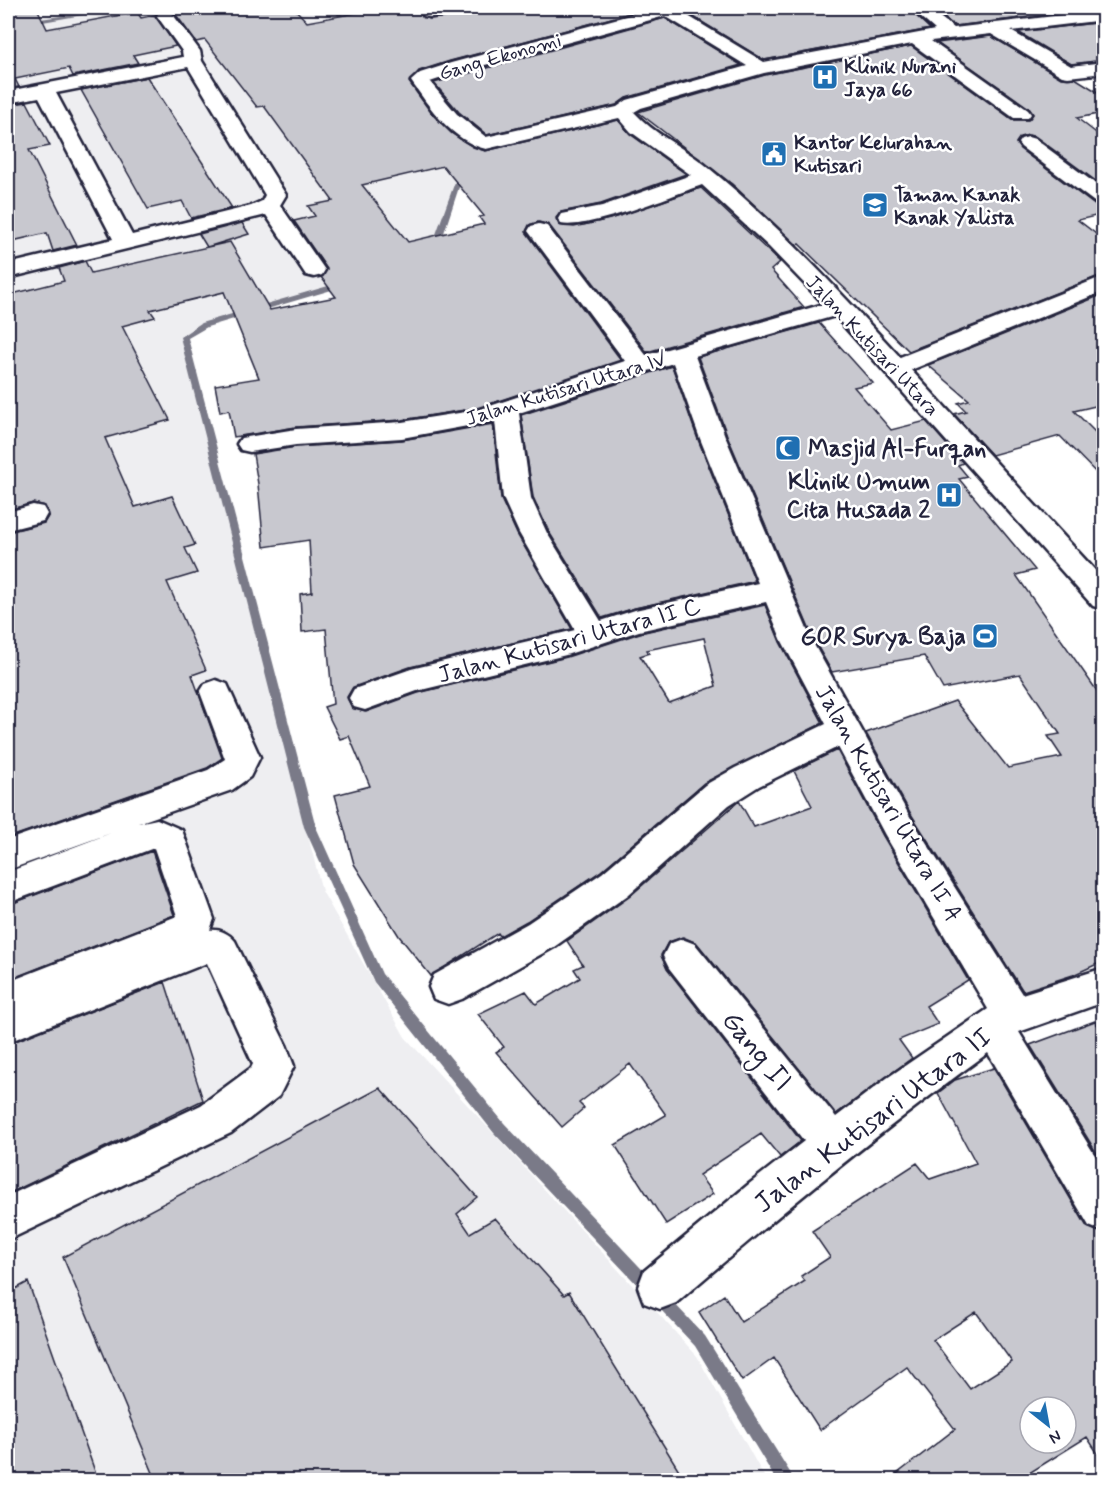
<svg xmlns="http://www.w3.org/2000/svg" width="1111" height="1488" viewBox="0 0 1111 1488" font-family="Mynerve,sans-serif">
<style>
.built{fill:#eeeef1}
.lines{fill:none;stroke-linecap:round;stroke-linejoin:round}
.stream{fill:#7a7a88;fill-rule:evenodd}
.building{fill:#c8c8cf;stroke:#22223b;stroke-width:1.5;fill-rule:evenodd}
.minor-casing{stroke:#22223b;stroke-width:5}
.minor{fill:#fff;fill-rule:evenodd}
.labels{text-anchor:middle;stroke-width:5;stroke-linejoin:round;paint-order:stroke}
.far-street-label{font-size:20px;fill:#22223b;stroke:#fff}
.far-poi-label{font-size:20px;font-weight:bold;fill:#22223b;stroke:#fff;text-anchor:start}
.poi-label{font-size:24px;font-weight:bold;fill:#22223b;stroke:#fff;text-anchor:end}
.street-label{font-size:24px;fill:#22223b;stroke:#fff}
.near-street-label{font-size:28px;fill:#22223b;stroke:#fff}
</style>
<rect width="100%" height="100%" fill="#fff"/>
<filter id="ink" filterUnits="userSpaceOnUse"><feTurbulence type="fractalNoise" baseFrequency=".0167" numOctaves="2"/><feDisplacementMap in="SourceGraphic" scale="12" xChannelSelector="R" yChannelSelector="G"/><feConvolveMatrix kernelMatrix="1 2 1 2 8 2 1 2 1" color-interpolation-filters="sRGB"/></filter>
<g filter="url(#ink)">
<path class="built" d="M 88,8 L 355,8 L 466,149 L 432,251 L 181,335 L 322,891 L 405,1037 L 697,1356 L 766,1480 L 8,1480 L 8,20 Z"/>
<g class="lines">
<path class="stream" d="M 113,8 L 123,8 L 8,28 L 8,24 Z
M 331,8 L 336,8 L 352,24 L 352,26 L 348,26 Z
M 411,90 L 415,90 L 468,146 L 468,148 L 464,148 L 411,92 Z
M 460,168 L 465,169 L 439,248 L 433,249 L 431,248 Z
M 342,282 L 345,282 L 345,286 L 207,327 L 188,338 L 316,827 L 382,974 L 504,1123 L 705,1336 L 791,1474 L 793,1480 L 776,1480 L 695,1346 L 494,1133 L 374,982 L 304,827 L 180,337 L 201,323 Z"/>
</g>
<path class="building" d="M 8,8 L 37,8 L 47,29 L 137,12 L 141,18 L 155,15 L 176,46 L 133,55 L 138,63 L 73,76 L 69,68 L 15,79 L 19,87 L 8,89 Z
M 197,8 L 294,8 L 307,22 L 383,8 L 422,8 L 420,13 L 422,17 L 430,19 L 467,15 L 477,8 L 649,8 L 450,61 L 419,71 L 409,82 L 432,114 L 451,133 L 473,147 L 485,151 L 618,120 L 630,134 L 686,174 L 601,204 L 561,212 L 556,218 L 559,225 L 574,227 L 610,219 L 701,188 L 780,262 L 771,270 L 804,307 L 647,352 L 549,225 L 538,222 L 529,225 L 526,232 L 621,360 L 477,408 L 402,420 L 296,427 L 234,437 L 229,410 L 220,412 L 215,385 L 259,378 L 224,292 L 150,310 L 155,317 L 122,326 L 170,420 L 105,438 L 135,507 L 172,496 L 195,545 L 185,548 L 197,573 L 167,582 L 206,670 L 192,675 L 222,758 L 207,768 L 8,838 L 8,532 L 44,523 L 49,515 L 45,506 L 33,503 L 8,510 L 8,295 L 64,281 L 59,268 L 85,261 L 91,273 L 230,242 L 270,310 L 336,297 L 321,277 L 327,269 L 294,221 L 315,216 L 308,206 L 333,201 L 264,106 L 257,107 L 205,40 L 196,42 L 174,12 ZM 443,166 L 484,216 L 479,217 L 484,224 L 408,242 L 362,185 Z
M 679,8 L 908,8 L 930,29 L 764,60 Z
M 931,8 L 1084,8 L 1087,10 L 955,26 Z
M 665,18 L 741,65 L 626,98 L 616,105 L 487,135 L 459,112 L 434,83 Z
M 1104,22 L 1104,60 L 1071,64 L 1018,32 Z
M 991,36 L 1061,78 L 1075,78 L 1104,96 L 1104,113 L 1077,118 L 1104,139 L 1104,187 L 1036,137 L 1029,135 L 1020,137 L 1016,143 L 1020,149 L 1096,206 L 1104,208 L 1104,214 L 1078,220 L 1104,240 L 1104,274 L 909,351 L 799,244 L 797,245 L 732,184 L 638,112 L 765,75 L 911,46 L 1013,120 L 1028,120 L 1033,114 L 1029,108 L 937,43 Z
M 147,77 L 232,208 L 191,218 L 182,201 L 148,209 L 81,90 Z
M 27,102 L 50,146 L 29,150 L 77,245 L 53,251 L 47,233 L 8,242 L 8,105 Z
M 242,223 L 249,234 L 207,247 L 199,234 Z
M 1104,294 L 1104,404 L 1074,411 L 1104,441 L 1104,481 L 1060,436 L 992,455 L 954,414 L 966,411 L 958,403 L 969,400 L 928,365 Z
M 819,323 L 873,383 L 854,387 L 891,430 L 926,421 L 963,463 L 958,465 L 968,477 L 959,479 L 1035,570 L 1016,575 L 1104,701 L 1104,961 L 1073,975 L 1023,991 L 911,814 L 866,733 L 955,701 L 1008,768 L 1062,757 L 1048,736 L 1060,734 L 1020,674 L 943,689 L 924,656 L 832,672 L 814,640 L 727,435 L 698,357 Z
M 672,366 L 697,437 L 755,581 L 635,608 L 602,618 L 549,532 L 533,497 L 521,415 Z
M 493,424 L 501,499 L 517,534 L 572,629 L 410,667 L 353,687 L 347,697 L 352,708 L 366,712 L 418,693 L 567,657 L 640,633 L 765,605 L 780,642 L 823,723 L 704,783 L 601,871 L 527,921 L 500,936 L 498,933 L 431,976 L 399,936 L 354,864 L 335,795 L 370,786 L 349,736 L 340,739 L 324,707 L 333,704 L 326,629 L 302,632 L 300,594 L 312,592 L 309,540 L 264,547 L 258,484 L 253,454 L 296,447 L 402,440 ZM 704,638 L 716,686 L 669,703 L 640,656 L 649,653 L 647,650 Z
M 837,750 L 883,836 L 968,980 L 926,1006 L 938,1024 L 899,1040 L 912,1058 L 836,1114 L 697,943 L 683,937 L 668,942 L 661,955 L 667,969 L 801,1141 L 780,1157 L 761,1134 L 699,1175 L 713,1194 L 666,1224 L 615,1145 L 666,1115 L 630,1064 L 579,1103 L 584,1108 L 562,1127 L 496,1052 L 504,1047 L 478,1014 L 526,991 L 536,1004 L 580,978 L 574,969 L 583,965 L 567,941 L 629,897 L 739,801 L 754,827 L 812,806 L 794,771 Z
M 152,851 L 174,915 L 8,980 L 8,905 Z
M 165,982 L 203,1100 L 8,1194 L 8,1044 Z
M 1095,1021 L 1104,1035 L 1104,1165 L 1030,1045 Z
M 994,1068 L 1087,1227 L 1104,1234 L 1104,1463 L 1087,1437 L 1018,1480 L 889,1480 L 955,1429 L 907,1367 L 820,1430 L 774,1358 L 742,1381 L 699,1312 L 724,1295 L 741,1322 L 805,1281 L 801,1276 L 830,1257 L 812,1231 L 917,1163 L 930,1179 L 976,1163 L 938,1093 L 955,1080 ZM 976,1312 L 1012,1362 L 970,1389 L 933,1340 ZM 1030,1407 L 1066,1407 L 1066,1443 L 1030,1443 Z
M 380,1088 L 477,1197 L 457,1214 L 470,1233 L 495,1218 L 564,1295 L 569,1292 L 685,1480 L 156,1480 L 63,1257 Z
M 28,1282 L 98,1480 L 8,1480 L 8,1293 Z"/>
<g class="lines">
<defs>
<path id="minor" d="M 424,8 L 475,8 L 467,13 L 430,17 L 424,16 L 422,12 Z
M 656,8 L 675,8 L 764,62 L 935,30 L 910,8 L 928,8 L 954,28 L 1104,10 L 1104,20 L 1011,31 L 1071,66 L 1104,62 L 1104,73 L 1068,77 L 1062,76 L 991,34 L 931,41 L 1028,110 L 1031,114 L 1028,118 L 1014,118 L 912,44 L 764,73 L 641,108 L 634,112 C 654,134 681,146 704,164 C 775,221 838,290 900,357 L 1104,276 L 1104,291 L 911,370 L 1104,580 L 1104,609 L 1093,606 L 835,316 L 695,356 L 725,436 L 812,641 L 909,815 L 1022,994 L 1104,968 L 1104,1002 L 1019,1032 L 1104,1170 L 1104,1232 L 1089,1226 L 988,1053 C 880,1131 777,1216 676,1303 L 660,1309 L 644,1303 L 638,1287 L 644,1271 L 749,1184 L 804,1141 L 669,968 L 663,956 L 669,944 L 682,939 L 695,944 L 836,1117 L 887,1078 L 988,1009 L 885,835 L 838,747 L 759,786 L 729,805 L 628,895 L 554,947 L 462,999 L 448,1004 L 434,999 L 429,987 L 434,975 L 528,923 L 602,873 L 705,785 L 735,768 L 826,724 L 782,641 L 766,602 L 639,631 L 566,655 L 417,691 L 365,710 L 354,707 L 349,698 L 354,689 L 411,669 L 575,630 L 519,533 L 503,498 L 495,421 L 402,438 L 296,445 L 250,452 L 241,450 L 237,444 L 241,438 L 296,429 L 402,422 L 478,410 L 625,361 L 528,231 L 531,226 L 539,224 L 547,226 L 646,355 L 824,304 L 769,247 L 702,185 C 673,195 588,230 561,224 L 558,219 L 561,214 L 602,206 L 691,175 L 631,132 L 619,118 L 486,149 C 452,141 430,108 411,81 L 420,73 L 451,63 ZM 665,16 L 747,66 L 627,100 L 617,107 L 486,137 L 457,114 L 430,82 L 463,71 ZM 673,363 L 699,436 L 758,583 L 635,610 L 601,621 L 547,533 L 531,498 L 519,413 Z
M 165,11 L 171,12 L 200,51 L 202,61 L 286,195 L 280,205 L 325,270 L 322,275 L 314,277 L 306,275 L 266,215 L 8,278 L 8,264 L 113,239 L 39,97 L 8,103 L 8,91 L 183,57 L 182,51 L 157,16 L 159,12 ZM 188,67 L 265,195 L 262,201 L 251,206 L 132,235 L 56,93 Z
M 1028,137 L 1035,139 L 1104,190 L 1104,206 L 1097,204 L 1021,147 L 1018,143 L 1021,139 Z
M 33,505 L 43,507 L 47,514 L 43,521 L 8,530 L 8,512 Z
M 216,680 L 227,684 L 260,757 L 250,777 L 232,790 L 138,823 L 157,819 L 182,830 L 214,919 L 210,930 C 220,929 228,933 235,941 L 286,1045 L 294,1066 L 279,1096 L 231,1133 L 8,1240 L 8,1196 L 201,1105 L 251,1068 L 253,1064 L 207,963 L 8,1042 L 8,982 L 177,916 L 154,848 L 8,903 L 8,872 L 111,833 L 8,870 L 8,840 L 208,770 L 225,759 L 200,692 L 205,684 Z"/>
</defs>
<use href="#minor" class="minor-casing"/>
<use href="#minor" class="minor"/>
</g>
</g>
<defs>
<symbol id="hospital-square" viewBox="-11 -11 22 22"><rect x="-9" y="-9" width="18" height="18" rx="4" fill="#1f6fb2" stroke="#fff"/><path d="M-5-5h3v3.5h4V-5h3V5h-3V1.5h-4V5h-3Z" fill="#fff"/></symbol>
<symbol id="civic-square" viewBox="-11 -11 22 22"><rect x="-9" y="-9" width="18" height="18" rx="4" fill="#1f6fb2" stroke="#fff"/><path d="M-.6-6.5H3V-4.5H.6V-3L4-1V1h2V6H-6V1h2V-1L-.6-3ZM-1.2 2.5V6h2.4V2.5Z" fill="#fff"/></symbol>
<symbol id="school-square" viewBox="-11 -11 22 22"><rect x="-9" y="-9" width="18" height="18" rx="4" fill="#1f6fb2" stroke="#fff"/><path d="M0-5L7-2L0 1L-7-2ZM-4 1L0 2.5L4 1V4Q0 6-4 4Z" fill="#fff"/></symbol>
<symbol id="mosque-square" viewBox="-11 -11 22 22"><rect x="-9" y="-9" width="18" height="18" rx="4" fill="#1f6fb2" stroke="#fff"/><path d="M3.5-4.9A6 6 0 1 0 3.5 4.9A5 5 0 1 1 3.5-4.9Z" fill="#fff"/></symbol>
<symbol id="stadium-square" viewBox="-11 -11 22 22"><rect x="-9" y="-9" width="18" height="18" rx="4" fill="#1f6fb2" stroke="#fff"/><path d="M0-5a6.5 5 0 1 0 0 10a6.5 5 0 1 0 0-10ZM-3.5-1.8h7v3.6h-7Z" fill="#fff"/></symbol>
</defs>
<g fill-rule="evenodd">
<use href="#hospital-square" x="810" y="62" width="30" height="30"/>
<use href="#civic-square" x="759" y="139" width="30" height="30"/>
<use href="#school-square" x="860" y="190" width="30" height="30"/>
<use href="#mosque-square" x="773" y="433" width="30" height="30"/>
<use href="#hospital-square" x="934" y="480" width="30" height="30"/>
<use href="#stadium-square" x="970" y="621" width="30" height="30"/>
</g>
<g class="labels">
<g class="far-street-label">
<text transform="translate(500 56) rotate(-16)" y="7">Gang Ekonomi</text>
<text transform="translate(873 345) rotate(47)" y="7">Jalan Kutisari Utara</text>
<text transform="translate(566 388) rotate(-17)" y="7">Jalan Kutisari Utara IV</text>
</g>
<g class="far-poi-label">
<text x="844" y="73">Klinik Nurani<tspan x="844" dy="23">Jaya 66</tspan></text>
<text x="794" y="149">Kantor Kelurahan<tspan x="794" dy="23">Kutisari</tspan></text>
<text x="894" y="201">Taman Kanak<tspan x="894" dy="23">Kanak Yalista</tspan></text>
</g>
<g class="poi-label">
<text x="808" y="456" text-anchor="start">Masjid Al-Furqan</text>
<text x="930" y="489">Klinik Umum<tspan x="930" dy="28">Cita Husada 2</tspan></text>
<text x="966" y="644">GOR Surya Baja</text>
</g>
<g class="street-label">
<text transform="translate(569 640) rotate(-15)" y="8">Jalan Kutisari Utara II C</text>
<text transform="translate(889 803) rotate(60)" y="8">Jalan Kutisari Utara II A</text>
</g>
<g class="near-street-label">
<text transform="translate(758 1050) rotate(51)" y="10">Gang II</text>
<text transform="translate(872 1119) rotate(-37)" y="10">Jalan Kutisari Utara II</text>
</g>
</g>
<rect width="1111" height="1488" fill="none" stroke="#fff" stroke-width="30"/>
<rect x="15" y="15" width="1081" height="1458" fill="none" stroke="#22223b" stroke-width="2" filter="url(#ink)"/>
<g transform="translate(1048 1425) rotate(149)"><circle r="28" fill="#ffffff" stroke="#a7a7b1" stroke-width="1.5"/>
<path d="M0-4.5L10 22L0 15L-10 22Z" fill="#1f6fb2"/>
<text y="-9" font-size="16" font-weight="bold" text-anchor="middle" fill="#22223b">N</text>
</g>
</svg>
